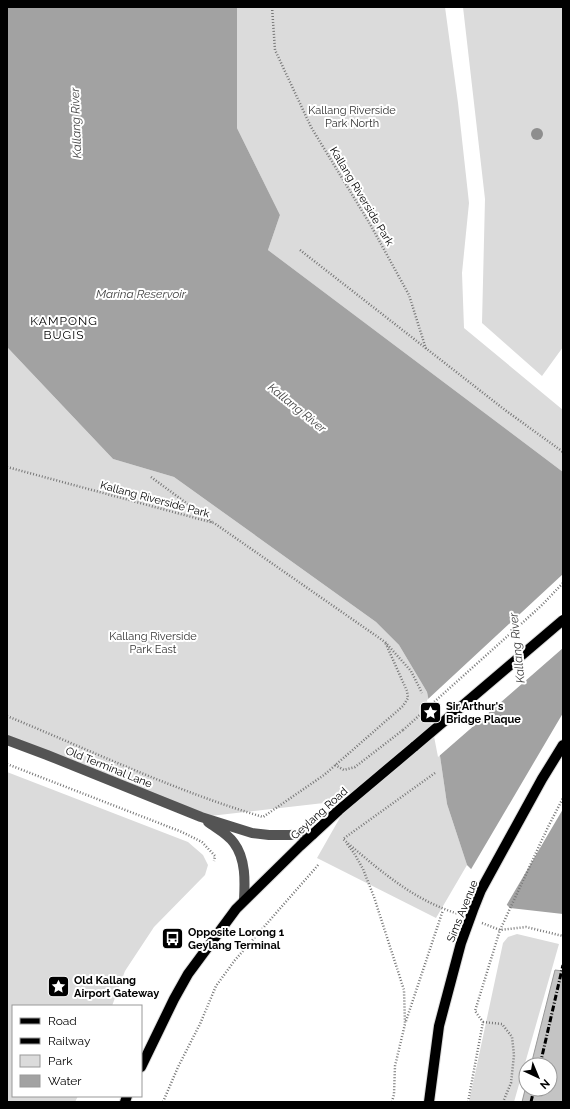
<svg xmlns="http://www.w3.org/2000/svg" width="570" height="1109" viewBox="0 0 570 1109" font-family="Raleway,sans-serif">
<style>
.green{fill:#dbdbdb}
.water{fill:#a2a2a2}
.pier{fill:#fff}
.building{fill:#c4c4c4;stroke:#989898}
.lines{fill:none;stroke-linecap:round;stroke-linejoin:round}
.major-casing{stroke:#dbdbdb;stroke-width:12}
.path{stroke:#767676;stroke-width:2.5;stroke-dasharray:1 2;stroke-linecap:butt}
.minor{stroke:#545454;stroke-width:10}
.major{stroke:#000;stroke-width:10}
.rail{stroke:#000;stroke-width:3;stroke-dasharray:6 2 1 2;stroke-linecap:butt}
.major-bridge-casing{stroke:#dbdbdb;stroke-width:12;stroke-linecap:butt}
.path-bridge{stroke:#767676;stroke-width:2.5;stroke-dasharray:1 2;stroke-linecap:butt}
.major-bridge{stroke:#000;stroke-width:10}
.tree{fill:#8e8e8e}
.labels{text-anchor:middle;stroke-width:4;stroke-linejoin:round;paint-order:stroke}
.park-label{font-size:11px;fill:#323232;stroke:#fff}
.street-label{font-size:11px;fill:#000;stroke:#fff}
.poi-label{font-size:11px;font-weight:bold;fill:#000;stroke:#fff;text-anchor:start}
.water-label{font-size:12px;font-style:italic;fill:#434343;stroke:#fff}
.neighbourhood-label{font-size:12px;letter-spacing:1px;fill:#000;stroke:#fff}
</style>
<rect width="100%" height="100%" fill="#fff"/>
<path class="green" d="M 237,7 L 445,7 L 458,103 L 469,203 L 462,273 L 464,328 L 563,410 L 563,472 L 268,250 L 280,215 L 237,128 Z
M 463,7 L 563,7 L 563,347 L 542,376 L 482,323 L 485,199 Z
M 7,347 L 113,459 L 174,477 L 376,622 L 399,645 L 427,692 L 440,756 L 447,804 L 467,865 L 436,918 L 317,858 L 350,800 L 201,817 L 7,742 Z
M 7,772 L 188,842 L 203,855 L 208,865 L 205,875 L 154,927 L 125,971 L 112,1006 L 13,1006 L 13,1096 L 78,1096 L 75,1102 L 7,1102 Z
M 517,934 L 559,944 L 514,1102 L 469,1102 L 503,943 L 508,937 Z"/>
<path class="water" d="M 7,7 L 237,7 L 237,128 L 280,215 L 268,250 L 563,472 L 563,914 L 510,908 L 467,865 L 447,804 L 440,756 L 427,692 L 399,645 L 376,622 L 174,477 L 113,459 L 7,347 Z"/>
<path class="pier" d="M 563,574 L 563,648 L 438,757 L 427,700 Z
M 563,713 L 563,809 L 506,906 L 470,871 Z"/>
<path class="building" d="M 555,970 L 563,971 L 563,1102 L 522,1102 L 526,1086 L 526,1089 L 550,1089 L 550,1065 L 531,1065 Z"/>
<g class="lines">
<defs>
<path id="major" d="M 141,1067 L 174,999 L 188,974 L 236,909 L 300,846 L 339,810 L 415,746
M 125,1102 L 127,1096
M 429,1102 L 439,1026 L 461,943 L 473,910 L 481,890 L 542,779 L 563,745"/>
</defs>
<use href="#major" class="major-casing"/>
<path class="path" d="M 272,7 L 275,50 L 311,127 L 370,224 L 409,295 L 426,349
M 300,250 L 505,410 L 563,452
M 7,467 L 214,523 L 385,642 L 411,671 L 422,693
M 151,477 L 212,522
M 7,716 C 92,751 175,791 263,817 L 324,775 L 403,706 L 408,698 L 407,691 L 385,642
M 7,764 L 182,832 L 202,842 L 215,856 L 214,861
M 335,765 L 344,770 L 355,767 L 403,730
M 435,773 L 343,839 C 378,869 414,901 459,914
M 347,844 L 354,853 L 363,869 L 374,897 L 404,990 L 405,1024 L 395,1066 L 394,1094 L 392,1102
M 482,923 L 500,930 L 526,927 L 563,936
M 406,1021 L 443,910
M 483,1022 L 502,1024 L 512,1037 L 514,1055 L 511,1083 L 503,1102
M 163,1102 L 178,1067 L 200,1024 L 216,986 L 235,960 L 319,864
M 468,1102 L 483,1022 L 475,1011 L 500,930 L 548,827 L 563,798"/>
<path class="minor" d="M 7,740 L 47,755 L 201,817 L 252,833 L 269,835 L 289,835 L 313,834
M 208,822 C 216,828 228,834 234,843 C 246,859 245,882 244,900"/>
<use href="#major" class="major"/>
<path class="rail" d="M 540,1065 L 563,965
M 531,1102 L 534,1089"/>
<defs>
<path id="major-bridge" d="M 415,746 L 563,620"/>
</defs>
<use href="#major-bridge" class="major-bridge-casing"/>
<path class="path-bridge" d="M 403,730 L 541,606 L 563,583"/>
<use href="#major-bridge" class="major-bridge"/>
</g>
<circle class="tree" cx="537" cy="134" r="6"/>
<defs>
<symbol id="sight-square" viewBox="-11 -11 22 22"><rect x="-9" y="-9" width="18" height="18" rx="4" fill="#000" stroke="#fff"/><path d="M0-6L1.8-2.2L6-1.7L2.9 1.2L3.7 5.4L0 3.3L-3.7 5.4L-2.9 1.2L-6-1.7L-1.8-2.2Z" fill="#fff"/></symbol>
<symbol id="bus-square" viewBox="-11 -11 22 22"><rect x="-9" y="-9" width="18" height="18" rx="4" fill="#000" stroke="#fff"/><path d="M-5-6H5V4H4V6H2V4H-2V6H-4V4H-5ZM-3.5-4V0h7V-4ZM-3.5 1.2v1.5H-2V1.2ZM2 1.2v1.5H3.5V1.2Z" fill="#fff"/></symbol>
</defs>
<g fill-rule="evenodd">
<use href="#sight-square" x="418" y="700" width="25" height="25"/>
<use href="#bus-square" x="160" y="926" width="25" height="25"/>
<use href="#sight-square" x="46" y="974" width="25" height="25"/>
</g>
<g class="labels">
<g class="park-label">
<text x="352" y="114">Kallang Riverside<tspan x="352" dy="13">Park North</tspan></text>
<text x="153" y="640">Kallang Riverside<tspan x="153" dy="13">Park East</tspan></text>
</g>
<g class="street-label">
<text transform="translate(362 196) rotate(59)" y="4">Kallang Riverside Park</text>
<text transform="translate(155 499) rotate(15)" y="4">Kallang Riverside Park</text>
<text transform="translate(109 767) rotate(22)" y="4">Old Terminal Lane</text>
<text transform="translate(319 813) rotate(-42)" y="4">Geylang Road</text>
<text transform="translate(462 911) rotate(-68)" y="4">Sims Avenue</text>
</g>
<g class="poi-label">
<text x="446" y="710">Sir Arthur's<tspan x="446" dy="13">Bridge Plaque</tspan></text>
<text x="188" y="936">Opposite Lorong 1<tspan x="188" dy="13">Geylang Terminal</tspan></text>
<text x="74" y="984">Old Kallang<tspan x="74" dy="13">Airport Gateway</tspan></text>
</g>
<g class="water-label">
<text transform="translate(76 123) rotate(-92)" y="4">Kallang River</text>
<text x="141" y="298">Marina Reservoir</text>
<text transform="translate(297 408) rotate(39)" y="4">Kallang River</text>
<text transform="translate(517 648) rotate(-96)" y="4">Kallang River</text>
</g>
<g class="neighbourhood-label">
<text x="64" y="325">KAMPONG<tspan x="64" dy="14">BUGIS</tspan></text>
</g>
</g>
<rect width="570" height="1109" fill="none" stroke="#000000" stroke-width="16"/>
<rect x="12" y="1005" width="130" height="92" fill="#ffffff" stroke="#999999"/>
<rect x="20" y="1018" width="20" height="6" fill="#000000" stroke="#999999"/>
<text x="48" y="1025" font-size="12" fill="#000000">Road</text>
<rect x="20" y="1038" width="20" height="6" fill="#000000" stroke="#999999"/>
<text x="48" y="1045" font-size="12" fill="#000000">Railway</text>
<rect x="20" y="1055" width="20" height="12" fill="#dbdbdb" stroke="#999999"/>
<text x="48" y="1065" font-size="12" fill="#000000">Park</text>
<rect x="20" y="1075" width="20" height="12" fill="#a2a2a2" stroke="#999999"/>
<text x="48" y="1085" font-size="12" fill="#000000">Water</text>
<g transform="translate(538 1077) rotate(136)"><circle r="19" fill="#ffffff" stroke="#999999"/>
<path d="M0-3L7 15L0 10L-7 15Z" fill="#000000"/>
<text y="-6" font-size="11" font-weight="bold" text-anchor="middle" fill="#000000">N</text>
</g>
</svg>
